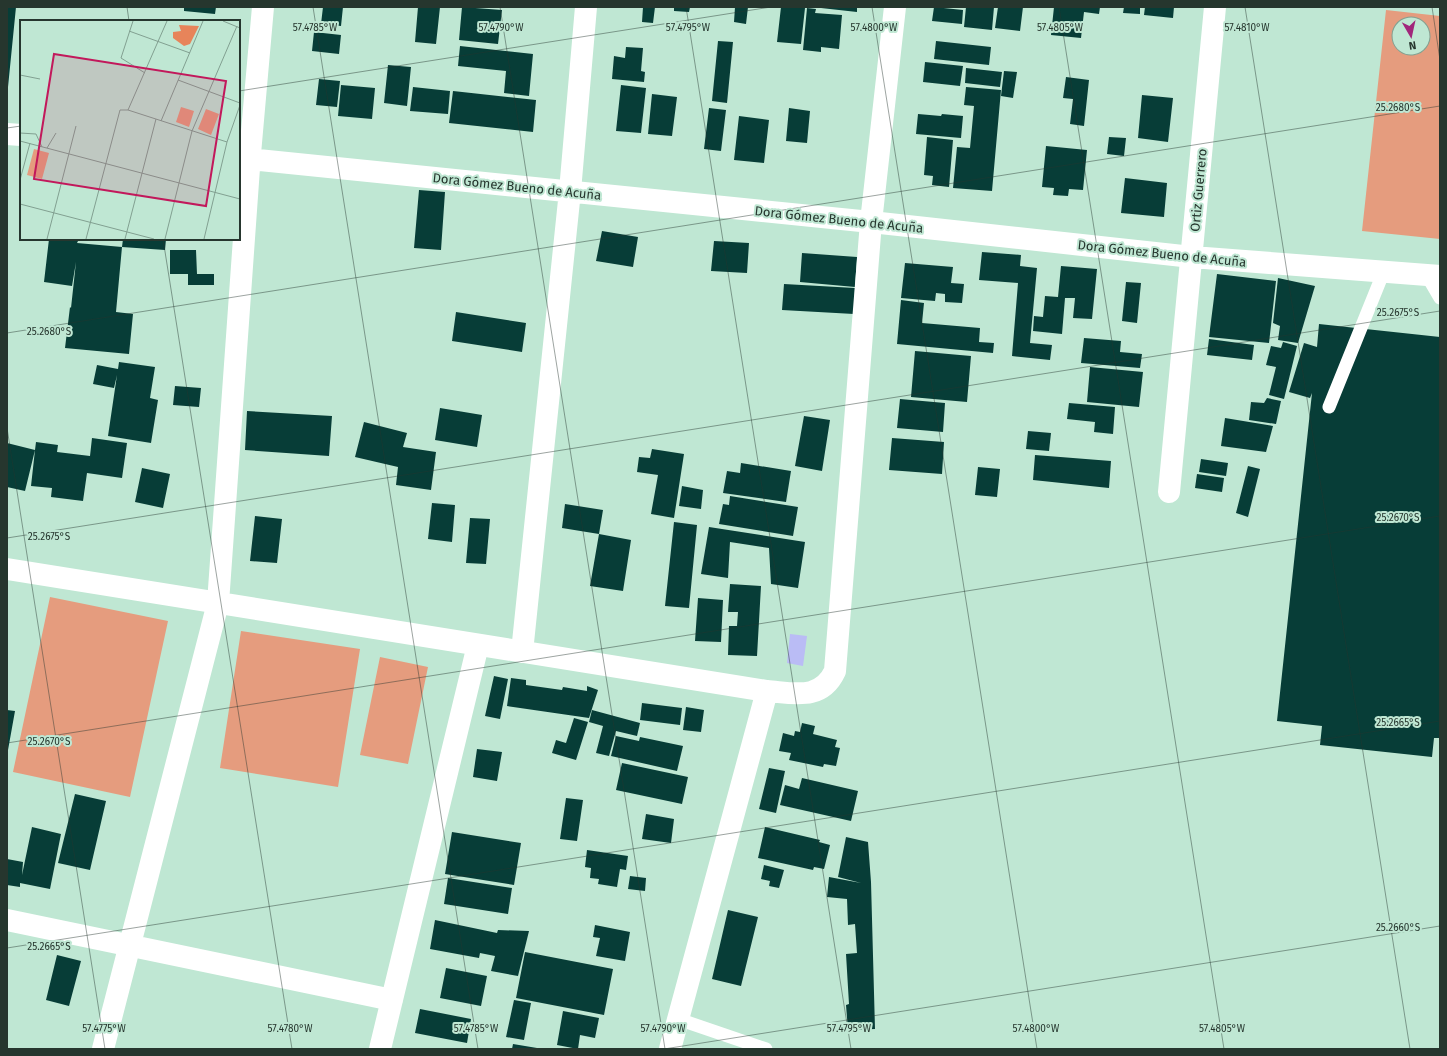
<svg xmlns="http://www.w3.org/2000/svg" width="1447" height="1056" viewBox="0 0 1447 1056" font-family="'Fira Sans',sans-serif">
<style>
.green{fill:#e59c7e;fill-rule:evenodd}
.water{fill:#babcf5}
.building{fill:#073d37}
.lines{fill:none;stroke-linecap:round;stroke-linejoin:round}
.lane{stroke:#fff;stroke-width:13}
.street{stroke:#fff;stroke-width:22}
.ticks{fill:none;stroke:#26362e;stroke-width:1;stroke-opacity:0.45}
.labels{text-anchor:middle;stroke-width:4;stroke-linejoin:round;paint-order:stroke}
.street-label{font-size:13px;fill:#26362e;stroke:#bfe7d3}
.inset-road{fill:none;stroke:#82a091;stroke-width:1}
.view{fill:#c2185b;fill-opacity:0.15;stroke:#c2185b;stroke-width:2}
.inset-edge{fill:none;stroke:#26362e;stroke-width:2}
.ticks-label{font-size:10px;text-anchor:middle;fill:#26362e;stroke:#bfe7d3;stroke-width:4;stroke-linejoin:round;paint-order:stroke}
</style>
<rect width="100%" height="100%" fill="#bfe7d3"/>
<path class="green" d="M 1386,10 L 1440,16 L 1440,239 L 1362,231 ZM 1399,24 L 1423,24 L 1423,48 L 1399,48 Z
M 50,597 L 168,621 L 130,797 L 13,772 Z
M 241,631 L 360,649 L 338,787 L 220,768 Z
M 380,657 L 428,667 L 408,764 L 360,755 Z"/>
<path class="water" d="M 790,634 L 807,636 L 803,666 L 787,663 Z"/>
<path class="building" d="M 7,7 L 16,7 L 8,87 L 7,87 Z
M 184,7 L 216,7 L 215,14 L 184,11 Z
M 323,7 L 343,7 L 341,26 L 321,24 Z
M 418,7 L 440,7 L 436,44 L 415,42 Z
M 462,7 L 502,10 L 498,44 L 459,40 Z
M 643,7 L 655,7 L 653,23 L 642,22 Z
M 674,7 L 690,7 L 689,12 L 674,11 Z
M 735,7 L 748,7 L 746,24 L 734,22 Z
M 781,7 L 805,8 L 801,44 L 777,42 Z
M 821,7 L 857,7 L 857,12 L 821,8 Z
M 934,7 L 963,10 L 962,24 L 932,21 Z
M 966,7 L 994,7 L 992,30 L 964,27 Z
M 998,7 L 1023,7 L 1020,31 L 995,28 Z
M 1054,7 L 1100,7 L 1099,14 L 1084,12 L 1081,38 L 1051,35 Z
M 1124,7 L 1140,7 L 1140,14 L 1123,13 Z
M 1145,7 L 1174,7 L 1173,18 L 1144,15 Z
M 807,8 L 816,9 L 815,13 L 842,15 L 839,49 L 821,47 L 821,52 L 803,50 Z
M 314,32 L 341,35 L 339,54 L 312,51 Z
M 718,41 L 733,42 L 727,103 L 712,101 Z
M 936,41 L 991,47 L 989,65 L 934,59 Z
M 460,46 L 533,54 L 529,96 L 504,93 L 506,71 L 458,66 Z
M 626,47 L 643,48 L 641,71 L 645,72 L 644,82 L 612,79 L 614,56 L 625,58 Z
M 925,62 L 963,66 L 960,86 L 923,82 Z
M 388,65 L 411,67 L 407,106 L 384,103 Z
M 966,68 L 1002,72 L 1000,87 L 965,83 Z
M 1004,71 L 1017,72 L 1013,98 L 1001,96 Z
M 1066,77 L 1089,80 L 1084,126 L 1070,124 L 1073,99 L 1063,98 Z
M 319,79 L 340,81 L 337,107 L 316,105 Z
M 341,85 L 375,88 L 372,119 L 338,116 Z
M 621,85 L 646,88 L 641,133 L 616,131 Z
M 413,87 L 450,91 L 448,114 L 410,111 Z
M 966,87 L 1001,90 L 992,191 L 953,188 L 957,147 L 970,148 L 974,106 L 964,105 Z
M 453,91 L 536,100 L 533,132 L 449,123 Z
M 652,94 L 677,97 L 672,136 L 648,134 Z
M 1142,95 L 1173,98 L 1168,142 L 1138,138 Z
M 709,108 L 726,110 L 721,151 L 704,149 Z
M 789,108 L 810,111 L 807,143 L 786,141 Z
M 918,114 L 941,116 L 942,114 L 963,116 L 961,138 L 916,134 Z
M 739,116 L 769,120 L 764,163 L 734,160 Z
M 927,137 L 953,140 L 949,187 L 932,185 L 933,176 L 924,175 Z
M 1109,137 L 1126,138 L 1124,156 L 1107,154 Z
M 1046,146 L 1087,150 L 1083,190 L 1069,189 L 1068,196 L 1053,195 L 1054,188 L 1042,187 Z
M 1125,178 L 1167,183 L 1164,217 L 1121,213 Z
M 419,190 L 445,192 L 441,250 L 414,248 Z
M 602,231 L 638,237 L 633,267 L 596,261 Z
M 49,239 L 78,241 L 77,243 L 122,247 L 123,239 L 166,239 L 165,250 L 122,247 L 116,312 L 133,314 L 129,354 L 65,348 L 70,307 L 71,308 L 76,262 L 72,286 L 44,282 Z
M 714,241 L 749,243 L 747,273 L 711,271 Z
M 170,250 L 196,250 L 197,274 L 214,274 L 214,285 L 188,285 L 188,274 L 170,274 Z
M 982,252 L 1021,255 L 1020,266 L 1037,268 L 1030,343 L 1052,345 L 1050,360 L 1012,356 L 1018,283 L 979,280 Z
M 802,253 L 857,257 L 855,287 L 800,282 Z
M 905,263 L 953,267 L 951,283 L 964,284 L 962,303 L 945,302 L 945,294 L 936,293 L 935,301 L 901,298 Z
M 1061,266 L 1097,269 L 1092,319 L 1073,318 L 1075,298 L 1065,298 L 1062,334 L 1033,331 L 1034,316 L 1043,317 L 1045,296 L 1058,297 Z
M 1217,274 L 1276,281 L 1269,343 L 1209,337 Z
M 1278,278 L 1315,286 L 1298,343 L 1278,340 L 1280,326 L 1273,323 Z
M 1126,282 L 1141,283 L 1137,323 L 1122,321 Z
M 784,284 L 855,288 L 854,314 L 782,310 Z
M 901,300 L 924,303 L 922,323 L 980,328 L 979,342 L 994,343 L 993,353 L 897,344 Z
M 456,312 L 526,323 L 522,352 L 452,341 Z
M 1319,324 L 1440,337 L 1440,738 L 1434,738 L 1432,757 L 1320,745 L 1322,726 L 1277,721 L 1312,393 L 1310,398 L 1289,392 L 1304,343 L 1317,347 Z
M 1084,338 L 1121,341 L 1120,352 L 1142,354 L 1140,368 L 1081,363 Z
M 1209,339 L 1254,345 L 1252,360 L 1207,355 Z
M 1283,342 L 1297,346 L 1284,399 L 1269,395 L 1276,367 L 1266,365 L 1271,346 L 1281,348 Z
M 915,351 L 971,356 L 967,402 L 911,397 Z
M 119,362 L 155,367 L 150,398 L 158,400 L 151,443 L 108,436 L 117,375 L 114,388 L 93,384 L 97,365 L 118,369 Z
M 1090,367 L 1143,372 L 1139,407 L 1087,402 Z
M 175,386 L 201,388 L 199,407 L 173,405 Z
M 1267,398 L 1281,401 L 1276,424 L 1249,420 L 1251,402 L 1264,403 Z
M 900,399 L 945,403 L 943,432 L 897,428 Z
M 1069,403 L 1115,407 L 1113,434 L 1094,432 L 1095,422 L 1067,419 Z
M 440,408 L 482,415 L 477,447 L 435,440 Z
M 247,411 L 332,416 L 329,456 L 245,450 Z
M 804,416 L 830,420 L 822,471 L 795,466 Z
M 1225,418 L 1273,426 L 1266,452 L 1221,446 Z
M 364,422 L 407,433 L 403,447 L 436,452 L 431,490 L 396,485 L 398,467 L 355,457 Z
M 1028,431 L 1051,433 L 1049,451 L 1026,449 Z
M 92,438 L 127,443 L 122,478 L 87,473 L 83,501 L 51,497 L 52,488 L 31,486 L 35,450 L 25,491 L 7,487 L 7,443 L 35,450 L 36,442 L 58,445 L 57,452 L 90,456 Z
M 892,438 L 944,442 L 942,474 L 889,470 Z
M 652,449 L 684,454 L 674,518 L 651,514 L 658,475 L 637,472 L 639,457 L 650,458 Z
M 1035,455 L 1111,461 L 1109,488 L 1033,480 Z
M 1201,459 L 1228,463 L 1226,476 L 1199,472 Z
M 741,463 L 791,471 L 786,502 L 723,493 L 727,471 L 740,473 Z
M 1248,466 L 1260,469 L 1248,517 L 1236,513 Z
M 978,467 L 1000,469 L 997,497 L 975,495 Z
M 142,468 L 170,474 L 163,508 L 135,502 Z
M 1197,474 L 1224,478 L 1222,492 L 1195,488 Z
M 682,486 L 703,490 L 701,509 L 679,506 Z
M 730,496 L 798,507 L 793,536 L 719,524 L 723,504 L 729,505 Z
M 432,503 L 455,505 L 452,542 L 428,539 Z
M 565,504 L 603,510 L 599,534 L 631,540 L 623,591 L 590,586 L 599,534 L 562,528 Z
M 255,516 L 282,519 L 277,563 L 250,561 Z
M 470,518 L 490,519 L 486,564 L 466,563 Z
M 674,522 L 697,525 L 689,608 L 665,606 Z
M 709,527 L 805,542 L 798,588 L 771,584 L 769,548 L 730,542 L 728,578 L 701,574 Z
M 730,584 L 761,586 L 757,656 L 728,655 L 729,626 L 737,626 L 738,612 L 728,612 Z
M 698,598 L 723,600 L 721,642 L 695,641 Z
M 494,676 L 508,679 L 500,719 L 485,716 Z
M 511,678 L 526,680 L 526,685 L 562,690 L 563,687 L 587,691 L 587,686 L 598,690 L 589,718 L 507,706 Z
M 642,703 L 682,708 L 680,725 L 640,720 Z
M 686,707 L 704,710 L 701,732 L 683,730 Z
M 7,710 L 15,711 L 8,750 L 7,750 Z
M 592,710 L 640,723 L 637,736 L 616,731 L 609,756 L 596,753 L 603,726 L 589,722 Z
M 574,718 L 588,722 L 576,760 L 552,753 L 556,740 L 566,743 Z
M 802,723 L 815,726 L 813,734 L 837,740 L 835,747 L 840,748 L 836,766 L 824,764 L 823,767 L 789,760 L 791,753 L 779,751 L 783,733 L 794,736 L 795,731 L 800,732 Z
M 616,736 L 639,741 L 640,737 L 683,746 L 677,771 L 611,756 Z
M 477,749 L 502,752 L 497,781 L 473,777 Z
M 622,763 L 688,777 L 682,804 L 616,790 Z
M 769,768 L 785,771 L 776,813 L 759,809 Z
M 802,778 L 858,791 L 851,821 L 780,805 L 785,785 L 799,789 Z
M 75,794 L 106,801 L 90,870 L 58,863 Z
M 566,798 L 583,800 L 577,841 L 560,839 Z
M 646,814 L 674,819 L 671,843 L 642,839 Z
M 32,827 L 61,834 L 50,889 L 20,883 L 20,887 L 7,885 L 7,859 L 23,862 L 22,875 Z
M 765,827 L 820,840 L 819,842 L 830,845 L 824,869 L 814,867 L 813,870 L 758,858 Z
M 452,832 L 521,843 L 514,885 L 445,874 Z
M 846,837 L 868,842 L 871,882 L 875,1029 L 848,1030 L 846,1005 L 849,1004 L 846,954 L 857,953 L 855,924 L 848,925 L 847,899 L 827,897 L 829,877 L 861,883 L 838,877 Z
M 587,850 L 628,856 L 626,870 L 620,869 L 617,887 L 598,884 L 599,879 L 590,878 L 591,868 L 585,867 Z
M 764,865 L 784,870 L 779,888 L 769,886 L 770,881 L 761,879 Z
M 630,876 L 646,878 L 645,891 L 628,889 Z
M 448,878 L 512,888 L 508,914 L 444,904 Z
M 728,910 L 758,917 L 741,986 L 712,979 Z
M 435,920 L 497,933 L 498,930 L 529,931 L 518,976 L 491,971 L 495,956 L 480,953 L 479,958 L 430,949 Z
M 595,925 L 630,932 L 625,961 L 596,956 L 600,938 L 593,937 Z
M 525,952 L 613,969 L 604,1015 L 516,998 Z
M 57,955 L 81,961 L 69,1006 L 46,1000 Z
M 446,968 L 487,976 L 481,1006 L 440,998 Z
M 514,1000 L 531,1003 L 524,1040 L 506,1037 Z
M 420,1009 L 471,1019 L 467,1043 L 415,1033 Z
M 563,1011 L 599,1018 L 595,1038 L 580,1035 L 578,1049 L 557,1045 Z
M 513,1044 L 537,1048 L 537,1049 L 512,1049 Z"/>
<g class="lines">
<path class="lane" d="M 1426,274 L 1440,298
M 1329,407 L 1384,271
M 678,1019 L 766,1049"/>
<path class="street" d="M 7,134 L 21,135
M 239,158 L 871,222 L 1192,257 L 1440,276
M 1169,492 L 1215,7
M 7,569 L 767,691 C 794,693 821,701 835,671 L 871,222 L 895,7
M 522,652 L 570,191 L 586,7
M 7,920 L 392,1000
M 103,1049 L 218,603 L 250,154 L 263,7
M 380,1049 L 478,645
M 670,1049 L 767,691"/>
</g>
<path class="ticks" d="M 127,7 L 129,21M 313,7 L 478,1049M 500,7 L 665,1049M 686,7 L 851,1049M 872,7 L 1037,1049M 1059,7 L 1224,1049M 1245,7 L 1410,1049M 1432,7 L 1440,60M 239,91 L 771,7M 7,128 L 21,126M 163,239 L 292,1049M 7,333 L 1440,106M 7,428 L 105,1049M 7,538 L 1440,311M 7,743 L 1440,516M 7,948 L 1440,721M 664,1049 L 1440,926"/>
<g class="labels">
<g class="street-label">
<text transform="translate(517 186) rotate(6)" y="5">Dora Gómez Bueno de Acuña</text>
<text transform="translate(1198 190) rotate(-85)" y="5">Ortiz Guerrero</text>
<text transform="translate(839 219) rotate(6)" y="5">Dora Gómez Bueno de Acuña</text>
<text transform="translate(1162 253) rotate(6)" y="5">Dora Gómez Bueno de Acuña</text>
</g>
</g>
<g transform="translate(20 20)">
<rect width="220" height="220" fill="#bfe7d3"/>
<path d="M 161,87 L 174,91 L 169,107 L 156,102 ZM 186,89 L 199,94 L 191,115 L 178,109 ZM 14,129 L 29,133 L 22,159 L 7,155 Z" fill="#e59c7e"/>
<path d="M 159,5 L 179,6 L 170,24 L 164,26 L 153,18 L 153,12 L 161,11 Z" fill="#e7845a"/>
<path class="inset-road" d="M 113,1 L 101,38 L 125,53M 203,1 L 220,8M 109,11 L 170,33M 0,55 L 20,59M 158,60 L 220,83M 108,90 L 147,1M 141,101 L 183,1M 0,113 L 16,114 L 22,127M 0,121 L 220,179M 27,128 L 36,113M 0,160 L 10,123M 0,184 L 134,219M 27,219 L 56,106M 66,219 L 100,90 L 108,90 L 207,122M 105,219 L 136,99M 145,219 L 172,111 L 217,6M 184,219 L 207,122 L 220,85"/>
<path class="view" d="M 34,34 L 206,61 L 186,186 L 14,159 Z"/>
<rect width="220" height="220" class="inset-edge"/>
</g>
<g class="ticks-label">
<text x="315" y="31">57.4785°W</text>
<text x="501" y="31">57.4790°W</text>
<text x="688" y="31">57.4795°W</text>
<text x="874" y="31">57.4800°W</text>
<text x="1060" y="31">57.4805°W</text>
<text x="1247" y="31">57.4810°W</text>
<text x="1398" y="111">25.2680°S</text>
<text x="1398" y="316">25.2675°S</text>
<text x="49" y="335">25.2680°S</text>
<text x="1398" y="521">25.2670°S</text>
<text x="49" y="540">25.2675°S</text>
<text x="1398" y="726">25.2665°S</text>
<text x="49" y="745">25.2670°S</text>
<text x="1398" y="931">25.2660°S</text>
<text x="49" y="950">25.2665°S</text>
<text x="104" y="1032">57.4775°W</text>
<text x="290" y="1032">57.4780°W</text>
<text x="476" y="1032">57.4785°W</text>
<text x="663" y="1032">57.4790°W</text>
<text x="849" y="1032">57.4795°W</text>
<text x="1036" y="1032">57.4800°W</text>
<text x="1222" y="1032">57.4805°W</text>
</g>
<rect width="1447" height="1056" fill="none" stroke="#26362e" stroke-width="16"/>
<g transform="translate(1411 36) rotate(171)"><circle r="19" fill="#bfe7d3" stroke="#82a091"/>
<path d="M0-3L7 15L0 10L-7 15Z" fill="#a1267b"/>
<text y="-6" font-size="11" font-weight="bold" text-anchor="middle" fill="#26362e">N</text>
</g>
</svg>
